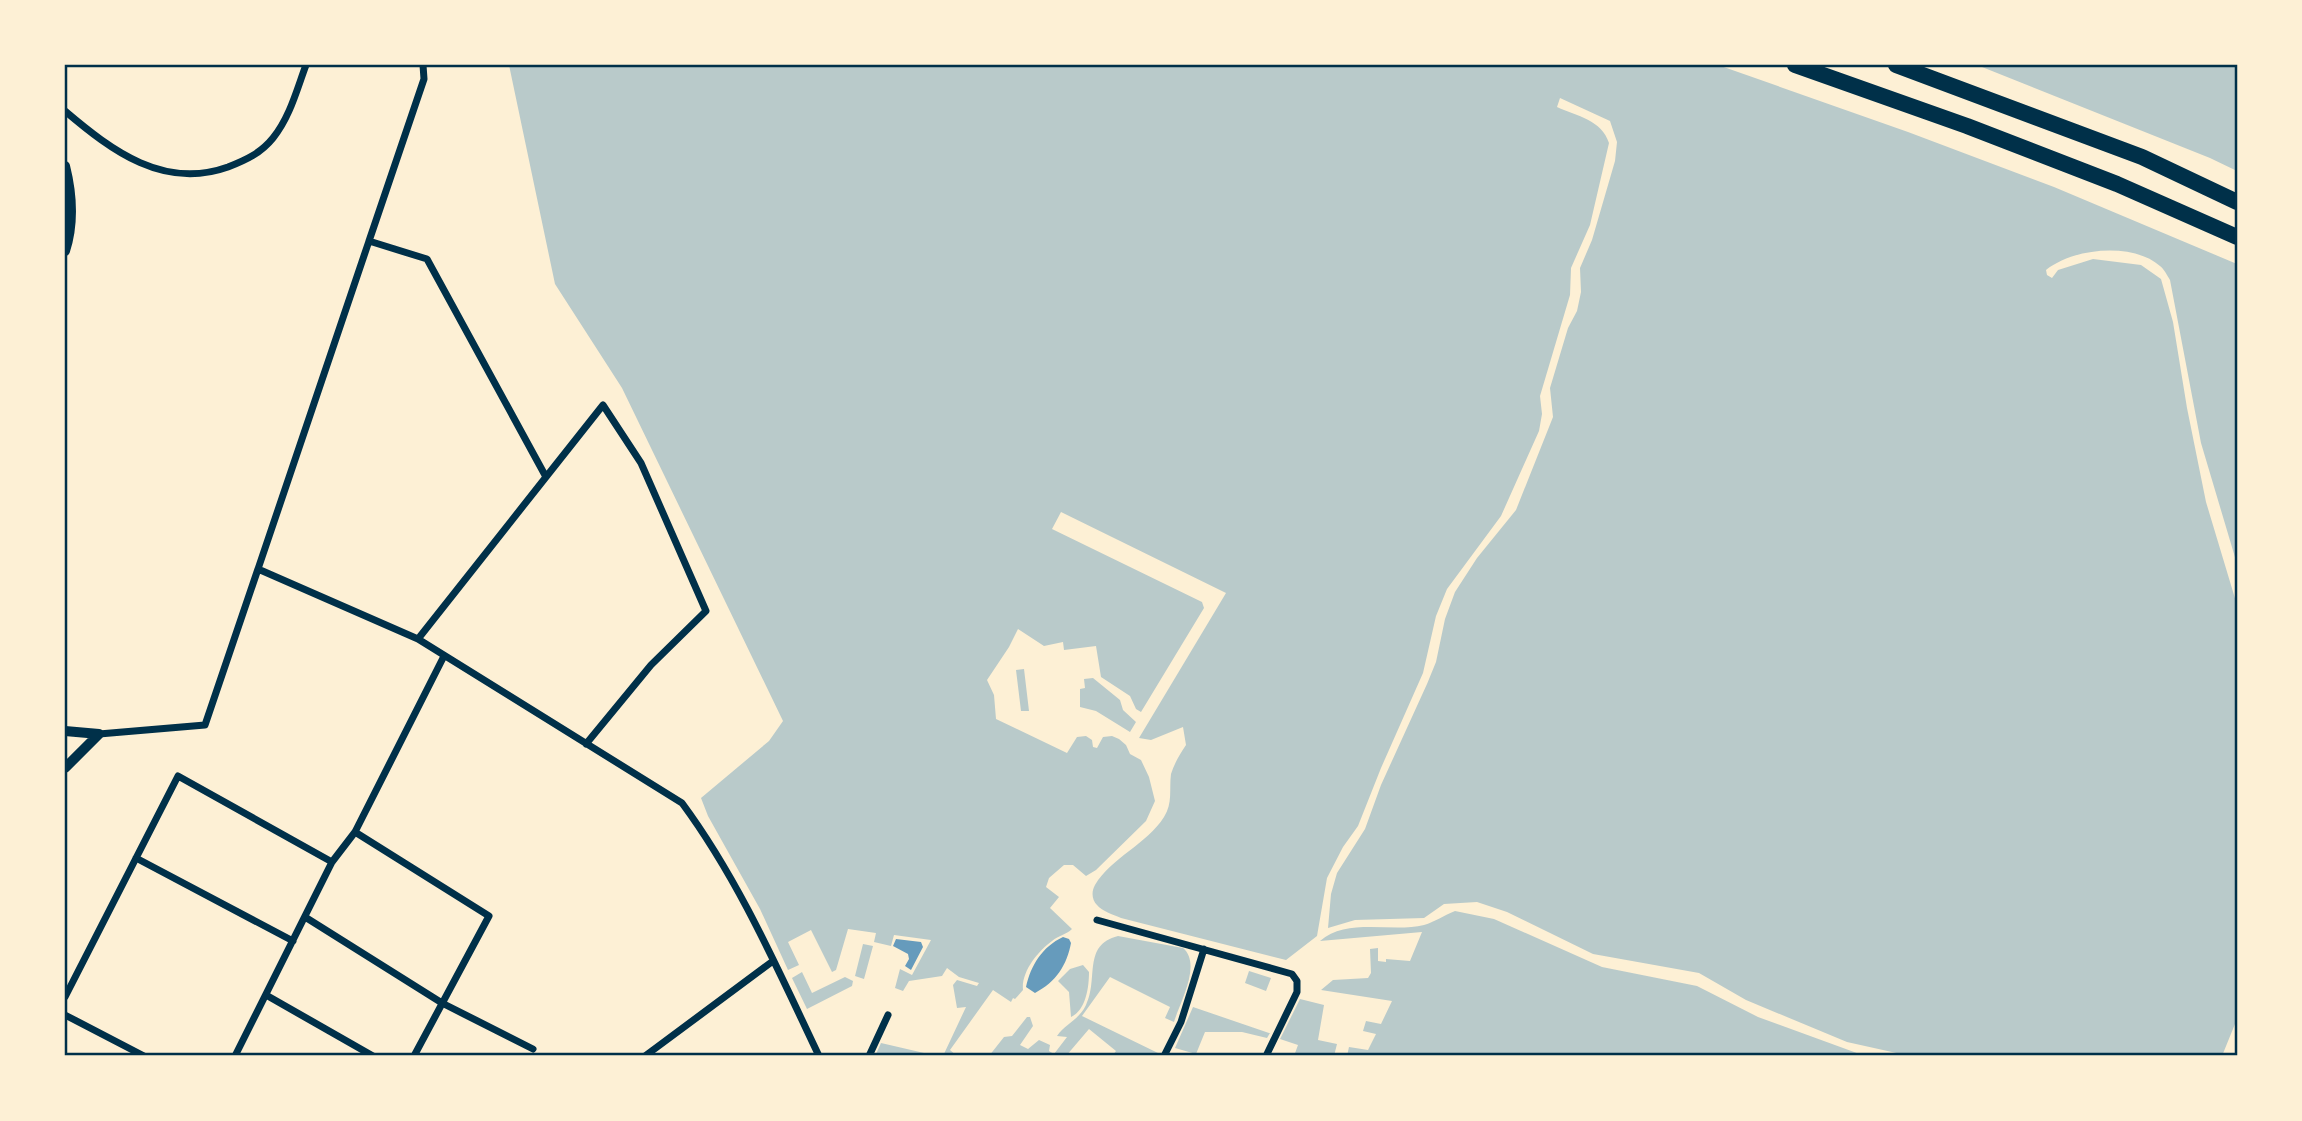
<svg xmlns="http://www.w3.org/2000/svg" width="2302" height="1121" viewBox="0 0 2302 1121" font-family="'IBM Plex Serif',serif">
<style>
.green{fill:#b9caca}
.water{fill:#669bbc}
.lines{fill:none;stroke-linecap:round;stroke-linejoin:round}
.minor{stroke:#003049;stroke-width:7}
.tertiary{stroke:#003049;stroke-width:10}
.motorway{stroke:#003049;stroke-width:16}
.neatline{fill:none;stroke:#003049;stroke-width:2.5}
</style>
<rect width="100%" height="100%" fill="#fdf0d5"/>
<path class="green" d="M 509,65 L 1718,65 L 1908,132 L 2054,187 L 2237,264 L 2237,564 L 2201,443 L 2170,280 C 2167,275 2164,269 2160,266 C 2133,242 2073,248 2046,270 L 2047,275 L 2052,278 L 2058,270 L 2093,259 L 2141,265 L 2161,279 L 2173,322 L 2187,408 L 2206,502 L 2237,605 L 2237,1019 L 2222,1056 L 1910,1056 L 1847,1042 L 1746,1000 L 1699,973 L 1593,954 L 1507,912 L 1477,902 L 1444,904 L 1424,918 L 1355,920 L 1328,928 L 1331,894 L 1337,873 L 1365,829 L 1381,785 L 1427,684 L 1436,662 L 1445,619 L 1455,592 L 1477,558 L 1516,510 L 1553,417 L 1550,388 L 1568,328 L 1577,311 L 1581,292 L 1580,268 L 1592,240 L 1615,161 L 1617,142 L 1610,121 L 1560,98 L 1557,107 C 1577,116 1602,120 1609,143 L 1590,225 L 1571,268 L 1570,295 L 1540,396 L 1542,414 L 1539,431 L 1501,516 L 1447,589 L 1436,616 L 1423,673 L 1381,768 L 1358,826 L 1343,847 L 1327,878 L 1317,936 L 1286,960 L 1121,918 C 1114,915 1102,911 1097,905 C 1092,900 1091,892 1095,885 C 1111,858 1147,844 1164,817 C 1173,803 1169,789 1171,774 C 1174,764 1180,754 1186,745 L 1183,727 L 1151,740 L 1139,738 L 1226,593 L 1061,512 L 1052,529 L 1202,602 L 1204,608 L 1141,712 L 1136,709 L 1130,696 L 1101,677 L 1096,646 L 1064,650 L 1063,642 L 1044,646 L 1018,629 L 1009,647 L 987,680 L 994,695 L 996,719 L 1067,753 L 1077,737 L 1086,736 L 1092,740 L 1093,747 L 1097,748 L 1103,737 L 1112,736 L 1119,739 L 1126,745 L 1130,754 L 1141,760 L 1149,777 L 1155,801 L 1146,821 L 1096,870 L 1086,876 L 1073,865 L 1064,865 L 1049,878 L 1046,887 L 1059,897 L 1050,908 L 1072,929 C 1066,935 1059,935 1052,941 C 1038,951 1021,972 1023,990 L 1015,999 L 1013,998 L 1011,1002 L 993,990 L 950,1050 L 957,1056 L 943,1056 L 966,1007 L 957,1008 L 953,985 L 957,980 L 977,986 L 979,983 L 959,977 L 947,968 L 942,976 L 909,981 L 903,991 L 895,988 L 900,969 L 912,975 L 931,940 L 894,935 L 891,946 L 874,942 L 876,933 L 848,929 L 836,970 L 832,972 L 811,930 L 788,942 L 799,965 L 788,970 L 760,909 L 708,816 L 701,798 L 769,741 L 783,721 L 622,388 L 555,284 Z
M 1977,65 L 2237,65 L 2237,171 L 2210,158 Z
M 1024,669 L 1029,711 L 1021,711 L 1016,670 Z
M 1093,678 L 1120,700 L 1123,710 L 1136,722 L 1130,732 L 1096,711 L 1080,707 L 1080,689 L 1085,688 L 1084,679 Z
M 1455,911 L 1494,919 L 1602,967 L 1697,986 L 1758,1017 L 1865,1056 L 1347,1056 L 1349,1047 L 1368,1050 L 1376,1034 L 1363,1031 L 1366,1021 L 1381,1024 L 1392,1001 L 1321,990 L 1333,980 L 1368,978 L 1371,973 L 1370,949 L 1378,948 L 1378,961 L 1386,962 L 1386,959 L 1410,961 L 1422,932 L 1320,941 C 1347,917 1392,933 1424,925 C 1435,922 1444,915 1455,911 Z
M 1118,936 L 1183,948 C 1202,964 1180,1002 1174,1022 L 1165,1018 L 1170,1007 L 1110,977 L 1082,1016 L 1158,1053 L 1157,1056 L 1112,1056 L 1116,1051 L 1089,1029 L 1066,1056 L 989,1056 L 1004,1037 L 1012,1036 L 1027,1017 L 1030,1017 L 1033,1026 L 1020,1045 L 1028,1049 L 1039,1040 L 1050,1045 L 1049,1051 L 1054,1054 L 1067,1037 L 1057,1036 C 1066,1023 1079,1020 1086,1005 C 1099,979 1082,945 1118,936 Z
M 863,944 L 873,946 L 864,979 L 855,976 Z
M 1083,965 L 1089,972 C 1089,987 1086,1010 1071,1017 L 1069,992 L 1058,981 L 1070,969 Z
M 1249,971 L 1271,978 L 1266,991 L 1245,983 Z
M 802,972 L 812,993 L 845,977 L 853,981 L 852,986 L 807,1009 L 792,978 Z
M 1300,999 L 1324,1005 L 1318,1040 L 1337,1044 L 1334,1056 L 1294,1056 L 1298,1045 L 1280,1039 Z
M 1193,1007 L 1269,1033 L 1270,1033 L 1267,1038 L 1242,1032 L 1205,1032 L 1196,1054 L 1175,1048 Z
M 881,1043 L 937,1056 L 882,1056 L 876,1054 Z"/>
<path class="water" d="M 1063,937 L 1069,939 L 1071,943 C 1067,965 1056,982 1035,993 L 1026,987 C 1031,965 1042,947 1063,937 Z
M 896,939 L 921,942 L 923,947 L 911,970 L 905,966 L 909,959 L 908,954 L 893,946 Z"/>
<g class="lines">
<path class="minor" d="M 65,111 C 112,151 164,190 228,167 C 246,160 261,153 273,138 C 290,117 297,89 306,65
M 369,241 L 424,79 L 423,65
M 546,477 L 603,405 L 641,463 L 706,611 L 651,665 L 586,744
M 258,569 L 369,241 L 427,259 L 546,477 L 418,639
M 99,734 L 205,725 L 258,569 L 418,639 L 682,803 C 739,880 778,970 819,1056
M 355,832 L 489,916 L 414,1056
M 136,858 L 293,941
M 305,917 L 442,1003 L 533,1049
M 1097,920 L 1292,974 L 1297,981 L 1297,992 L 1266,1056
M 266,995 L 373,1056
M 65,997 L 178,776 L 332,862
M 65,1015 L 144,1056
M 235,1056 L 332,862 L 355,832 L 444,656
M 645,1056 L 773,961
M 869,1056 L 888,1015
M 1164,1056 L 1181,1022 L 1204,949"/>
<path class="tertiary" d="M 65,166 C 72,194 74,223 65,251
M 65,731 L 99,734
M 65,768 L 99,734"/>
<path class="motorway" d="M 1795,65 L 1967,126 L 2117,184 L 2237,237
M 1896,65 L 2142,157 L 2237,202"/>
</g>
<rect width="2302" height="1121" fill="none" stroke="#fdf0d5" stroke-width="133"/>
<rect x="66" y="66" width="2170" height="988" class="neatline"/>
</svg>
